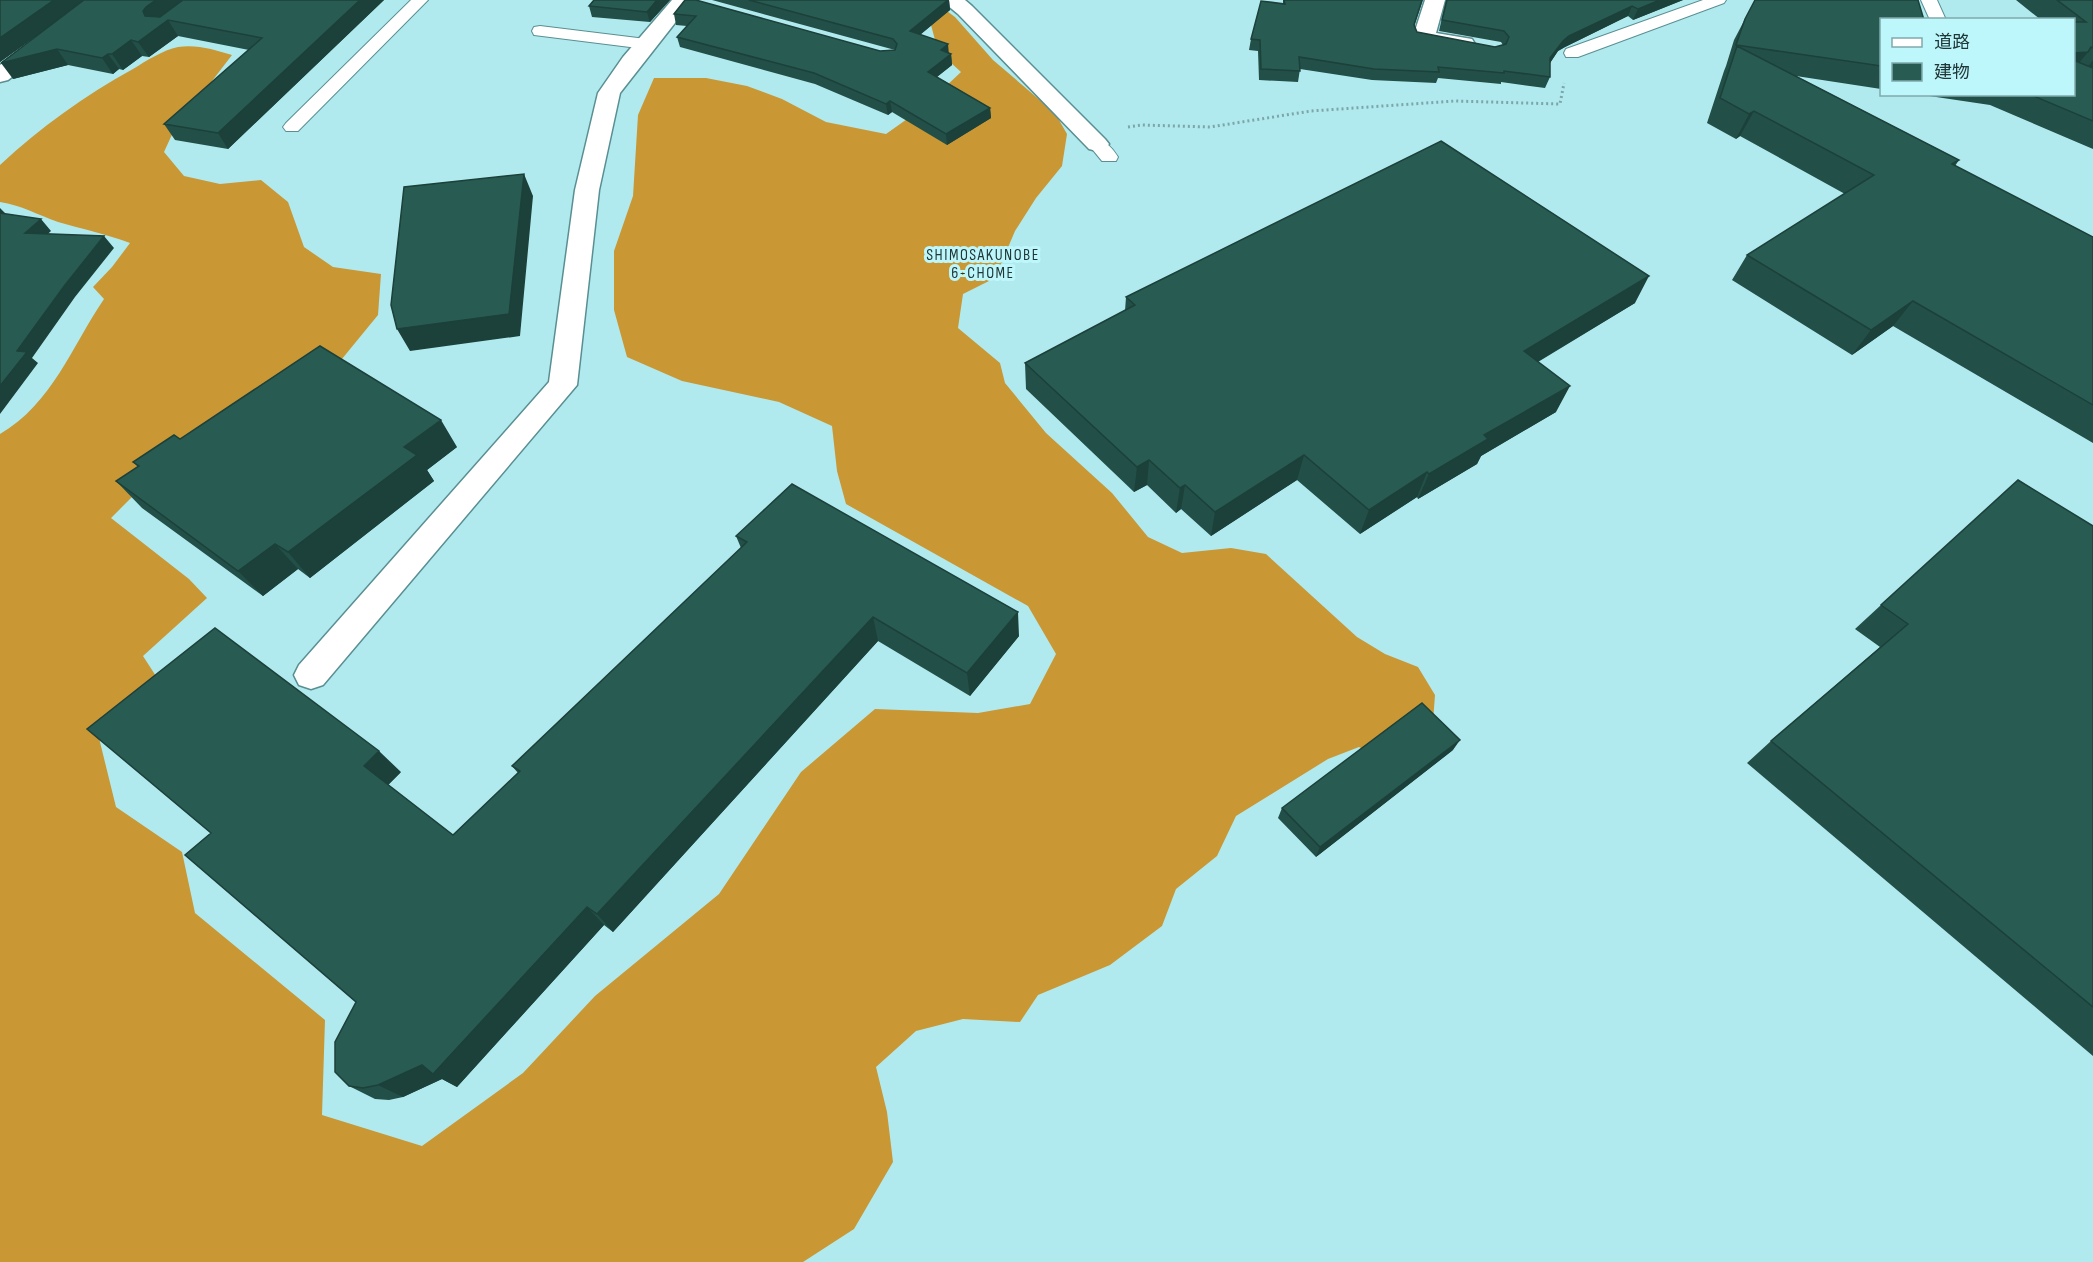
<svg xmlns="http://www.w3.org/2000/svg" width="2093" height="1262" viewBox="0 0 2093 1262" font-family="'Sofia Sans Condensed','Noto Sans JP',sans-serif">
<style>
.forest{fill:#c99734}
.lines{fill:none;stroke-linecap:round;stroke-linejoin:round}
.service-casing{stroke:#598f92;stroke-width:2}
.minor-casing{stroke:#598f92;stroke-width:3}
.tertiary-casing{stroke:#598f92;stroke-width:3}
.path{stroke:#7ba7aa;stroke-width:3;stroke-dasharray:2 3;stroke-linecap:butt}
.service{fill:#fff;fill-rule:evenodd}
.minor{fill:#fff;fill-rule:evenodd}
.tertiary{fill:#fff;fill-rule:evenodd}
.wall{fill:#224f47}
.shaded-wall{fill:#1c403a}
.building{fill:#285c53;stroke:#1c403a;stroke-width:1.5}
.labels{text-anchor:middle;stroke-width:6;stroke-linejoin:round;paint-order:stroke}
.far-neighbourhood-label{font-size:16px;letter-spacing:1.5px;fill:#203738;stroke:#bef7fb}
</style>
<rect width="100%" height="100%" fill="#b1eaee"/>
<path class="forest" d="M 932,0 L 955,17 L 993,60 L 1055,113 L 1067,134 L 1062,166 L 1036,198 L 1015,231 L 995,278 L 963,294 L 958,328 L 1000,363 L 1005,383 L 1046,433 L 1112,493 L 1148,537 L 1182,553 L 1231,548 L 1266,554 L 1357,637 L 1385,654 L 1418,667 L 1435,695 L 1433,722 L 1386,760 L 1359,747 L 1328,759 L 1236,816 L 1217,856 L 1176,889 L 1162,926 L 1110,965 L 1038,995 L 1020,1022 L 963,1019 L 916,1031 L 876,1067 L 887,1112 L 893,1162 L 854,1229 L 803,1262 L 0,1262 L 0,434 C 52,404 72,346 104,299 L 93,287 L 112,267 L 130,243 C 106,234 82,229 58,222 C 38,215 21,205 0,202 L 0,165 C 41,127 84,96 133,69 C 146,61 163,50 178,47 C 197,44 215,50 232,55 L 202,94 L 180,117 L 164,152 L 184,176 L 220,184 L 261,180 L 288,202 L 304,247 L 333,267 L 381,274 L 378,315 L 337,365 L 173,456 L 111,518 L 189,579 L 207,598 L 143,656 L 163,687 L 99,738 L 116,807 L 182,852 L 195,913 L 325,1020 L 322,1115 L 422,1146 L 523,1073 L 595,996 L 719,894 L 801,772 L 875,709 L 978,713 L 1030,704 L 1056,654 L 1028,606 L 846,504 L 837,471 L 832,426 L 779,402 L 682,381 L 627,357 L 614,310 L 614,251 L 633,196 L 638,115 L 654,78 L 706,78 L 747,86 L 782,99 L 826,122 L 886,134 L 924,107 L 961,72 L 938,51 L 931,25 L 913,7 Z"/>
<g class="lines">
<defs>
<path id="service" d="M 411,0 L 428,0 L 298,131 L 286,131 L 283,127 L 286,123 Z
M 1703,0 L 1726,0 L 1724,3 L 1578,57 L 1566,57 L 1564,53 L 1566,49 Z
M 1921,0 L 1937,0 L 1946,20 L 1930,20 Z
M 540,26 L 646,39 L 654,44 L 646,49 L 534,35 L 532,31 L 534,27 Z
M 1097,139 C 1106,141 1113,149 1118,157 L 1116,161 L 1102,161 L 1088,144 L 1091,140 Z"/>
<path id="minor" d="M 672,0 L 693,0 L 620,93 L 599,190 L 577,385 L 323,685 L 311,689 L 299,685 L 294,675 L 299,665 L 549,382 L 575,190 L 598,93 L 623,57 Z
M 941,0 L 965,0 L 972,6 L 1105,139 L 1109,144 L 1105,149 L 1097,151 L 1089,149 L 958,14 Z
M 1425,0 L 1445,0 L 1436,33 L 1472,39 L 1475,44 L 1472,49 L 1464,50 L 1416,42 L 1413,37 Z"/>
<path id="tertiary" d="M 90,0 L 113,0 L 8,80 L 0,82 L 0,65 Z"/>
</defs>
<use href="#service" class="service-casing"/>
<use href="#minor" class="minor-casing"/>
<use href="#tertiary" class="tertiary-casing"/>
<path class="path" d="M 1128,127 L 1142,125 L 1210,127 L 1311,111 L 1455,101 L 1560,104 L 1564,83"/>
<use href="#service" class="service"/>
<use href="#minor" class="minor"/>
<use href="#tertiary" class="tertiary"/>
</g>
<path class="wall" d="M 0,0 L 384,0 L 228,149 L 175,140 L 164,124 L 249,50 L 178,36 L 149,57 L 142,56 L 123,70 L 119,69 L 113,74 L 68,65 L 13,79 L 33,38 L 0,62 Z
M 594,0 L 670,0 L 650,22 L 592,17 L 589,6 Z
M 685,0 L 880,51 L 895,50 L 712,0 L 949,0 L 950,10 L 920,35 L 951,54 L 952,65 L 937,77 L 990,108 L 991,118 L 947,145 L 892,112 L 888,115 L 815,84 L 680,47 L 677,37 L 687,26 L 676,25 L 674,14 Z
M 1283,0 L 1423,0 L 1414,26 L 1417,32 L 1495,47 L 1503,45 L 1501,42 L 1439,31 L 1446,0 L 1683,0 L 1633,20 L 1628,16 L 1565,47 L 1558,51 L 1550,63 L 1550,77 L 1545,88 L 1501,82 L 1501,84 L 1438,78 L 1436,83 L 1372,80 L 1300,69 L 1298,82 L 1259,80 L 1258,51 L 1249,50 L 1251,39 L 1283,4 Z
M 2016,0 L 2093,0 L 2093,149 L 1990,105 L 1916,94 L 2073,94 L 2073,20 L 2041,20 Z
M 1745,19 L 1881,20 L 1881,89 L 1796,76 L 1959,160 L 1955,166 L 2093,237 L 2093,443 L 1893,326 L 1852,355 L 1732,280 L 1747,255 L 1845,194 L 1740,136 L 1736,139 L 1707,123 L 1724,71 L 1726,66 L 1734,40 Z
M 1126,297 L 1635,303 L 1538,362 L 1556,412 L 1481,456 L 1477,464 L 1418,499 L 1417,497 L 1360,534 L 1297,480 L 1211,536 L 1181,509 L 1176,513 L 1147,485 L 1134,492 L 1026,389 L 1025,363 L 1125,311 Z
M 180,439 L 457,447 L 427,470 L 434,481 L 310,578 L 298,569 L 263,596 L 142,508 L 116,481 L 138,467 L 133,462 Z
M 2093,526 L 2093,1056 L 1747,763 L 1771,741 L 1880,647 L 1855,629 L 1881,605 Z
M 736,536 L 1019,636 L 970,696 L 878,641 L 613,932 L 604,925 L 457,1087 L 442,1079 L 403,1097 L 389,1100 L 375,1099 L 349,1086 L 356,1002 L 185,855 L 401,772 L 388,785 L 453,835 L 518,773 L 512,766 L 741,548 Z
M 1453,750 L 1316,857 L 1278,818 L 1282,808 Z"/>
<path class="shaded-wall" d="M 54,0 L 87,0 L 0,62 L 0,38 Z
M 156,0 L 189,0 L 168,20 L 178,36 L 149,57 L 138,42 L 145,16 L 143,11 L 146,7 Z
M 360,0 L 384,0 L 228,149 L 218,133 Z
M 657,0 L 670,0 L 650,22 L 647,12 Z
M 948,0 L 949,0 L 950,10 L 911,42 L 910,31 Z
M 1660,0 L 1683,0 L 1633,20 L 1638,9 Z
M 1632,6 L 1628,16 L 1565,47 L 1558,51 L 1546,69 L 1550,58 L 1563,41 L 1569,36 Z
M 131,40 L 142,56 L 123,70 L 112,54 Z
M 948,44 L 949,55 L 941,50 Z
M 57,49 L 68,65 L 13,79 L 1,63 Z
M 2088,52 L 2073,70 L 2073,53 Z
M 108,54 L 119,69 L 113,74 L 102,58 Z
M 951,54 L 952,65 L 929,83 L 928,72 Z
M 2093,60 L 2093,69 L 2085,71 Z
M 890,101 L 892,112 L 888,115 L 886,104 Z
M 990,108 L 991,118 L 947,145 L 946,134 Z
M 1754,111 L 1740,136 L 1736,139 L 1749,114 Z
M 524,174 L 533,196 L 520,336 L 410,351 L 397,329 Z
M 0,208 L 5,213 L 0,217 Z
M 41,219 L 51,231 L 36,245 L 25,233 Z
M 104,236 L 114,248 L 75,297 L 32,358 L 38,363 L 0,414 L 0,386 L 17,351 L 65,285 Z
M 1649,276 L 1635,303 L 1512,377 L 1524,351 Z
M 1913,301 L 1893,326 L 1852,355 L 1871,330 Z
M 1570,386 L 1556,412 L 1481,456 L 1477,464 L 1418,499 L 1429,474 L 1484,435 Z
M 441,420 L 457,447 L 427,470 L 434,481 L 310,578 L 288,552 L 404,447 Z
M 1304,455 L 1297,480 L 1211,536 L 1215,512 Z
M 1149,460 L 1147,485 L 1134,492 L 1137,467 Z
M 1427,472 L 1417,497 L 1360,534 L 1369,510 Z
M 1185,485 L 1181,509 L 1176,513 L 1180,488 Z
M 275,544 L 298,569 L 263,596 L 238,571 Z
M 1018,612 L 1019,636 L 970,696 L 967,673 Z
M 873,617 L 878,641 L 613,932 L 597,914 Z
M 1460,740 L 1453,750 L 1316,857 L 1320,847 Z
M 379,751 L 401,772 L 386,787 L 364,766 Z
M 587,907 L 604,925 L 457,1087 L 442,1079 L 403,1097 L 378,1085 Z"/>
<path class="building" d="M 0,0 L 54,0 L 0,38 Z
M 84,0 L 156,0 L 146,7 L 143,11 L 145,16 L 160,17 L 183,0 L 360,0 L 218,133 L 164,124 L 262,38 L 168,20 L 138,42 L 131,40 L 112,54 L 108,54 L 102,58 L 57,49 L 1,63 Z
M 594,0 L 657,0 L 647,12 L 589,6 Z
M 685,0 L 696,0 L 880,51 L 895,50 L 897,44 L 893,39 L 749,0 L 948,0 L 910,31 L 948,44 L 941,50 L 951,54 L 928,72 L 990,108 L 946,134 L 890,101 L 886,104 L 814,73 L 677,37 L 696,16 L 674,14 Z
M 1284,0 L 1422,0 L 1414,25 L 1417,32 L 1495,47 L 1506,44 L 1509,37 L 1504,31 L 1442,20 L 1447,0 L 1660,0 L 1638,9 L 1632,6 L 1569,36 L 1563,41 L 1550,58 L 1550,77 L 1504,71 L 1504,73 L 1438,67 L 1439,72 L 1374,69 L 1299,57 L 1300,71 L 1261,69 L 1260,40 L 1251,39 L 1261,1 L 1285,4 Z
M 1755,0 L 1918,0 L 1924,20 L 1881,20 L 1881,66 L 1736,45 L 1745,19 Z
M 2057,0 L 2093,0 L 2093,48 L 2091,47 L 2088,52 L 2073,53 L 2073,22 L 2086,22 Z
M 1737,46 L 1959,160 L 1952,164 L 2093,237 L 2093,405 L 1913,301 L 1871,330 L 1747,255 L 1874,175 L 1754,111 L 1749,114 L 1720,98 Z
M 2073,60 L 2093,68 L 2093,121 L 2029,94 L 2073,94 Z
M 1441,141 L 1649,276 L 1524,351 L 1570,386 L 1484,435 L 1488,439 L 1429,474 L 1427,472 L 1369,510 L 1304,455 L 1215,512 L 1185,485 L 1180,488 L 1149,460 L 1137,467 L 1025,363 L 1135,305 L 1126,297 Z
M 524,174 L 509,314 L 397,329 L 391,305 L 404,187 Z
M 0,213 L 41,219 L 25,233 L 104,236 L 65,285 L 17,351 L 27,352 L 0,386 Z
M 320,346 L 441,420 L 404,447 L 417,455 L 288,552 L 275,544 L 238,571 L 116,481 L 139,466 L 133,462 L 174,435 L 180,439 Z
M 2018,480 L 2093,526 L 2093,1007 L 1771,741 L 1908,624 L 1881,605 Z
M 792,484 L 1018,612 L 967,673 L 873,617 L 597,914 L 587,907 L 433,1074 L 422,1065 L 378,1085 L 363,1088 L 349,1086 L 335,1072 L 335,1042 L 356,1002 L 185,855 L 211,833 L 87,729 L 215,628 L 379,751 L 364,766 L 453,835 L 520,771 L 512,766 L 747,542 L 736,536 Z
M 1422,703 L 1460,740 L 1320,847 L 1282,808 Z"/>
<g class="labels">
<g class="far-neighbourhood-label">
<text x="983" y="260">SHIMOSAKUNOBE<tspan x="983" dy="18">6-CHOME</tspan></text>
</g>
</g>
<rect x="1880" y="18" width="195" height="78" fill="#bef7fb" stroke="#7faaad" stroke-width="1.5"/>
<rect x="1892" y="38" width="30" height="9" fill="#ffffff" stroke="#7faaad" stroke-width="1.5"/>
<text x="1934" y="48" font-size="18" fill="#203738">道路</text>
<rect x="1892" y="63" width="30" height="18" fill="#285c53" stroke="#7faaad" stroke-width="1.5"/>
<text x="1934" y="78" font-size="18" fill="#203738">建物</text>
</svg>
